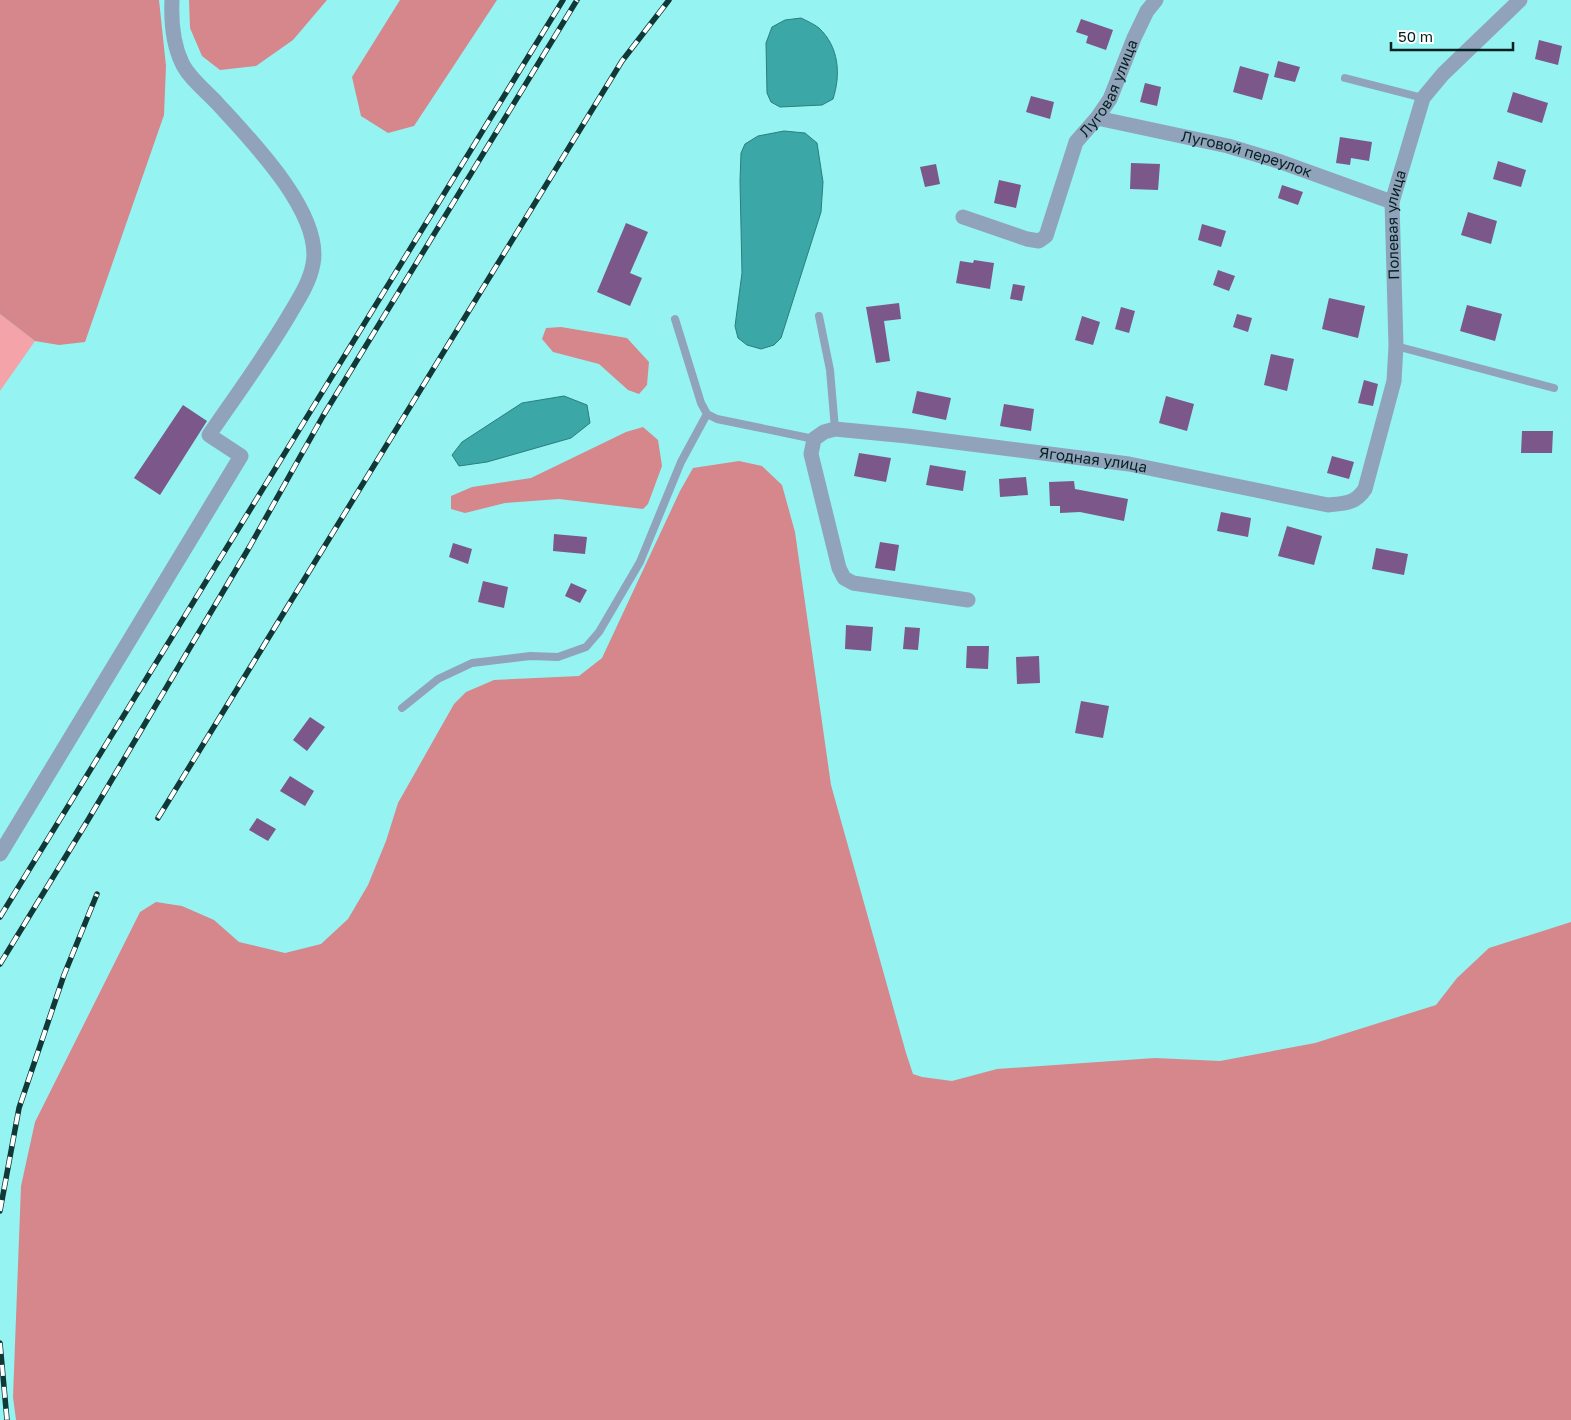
<svg xmlns="http://www.w3.org/2000/svg" width="1571" height="1420" viewBox="0 0 1571 1420" font-family="'Golos Text',sans-serif">
<style>
.green{fill:#f4a4a9}
.forest{fill:#d5878c}
.water{fill:#3ba7a7;stroke:#2a7f7f}
.building{fill:#7b578a}
.lines{fill:none;stroke-linecap:round;stroke-linejoin:round}
.lane{stroke:#91a3ba;stroke-width:8}
.street{stroke:#91a3ba;stroke-width:15}
.rail-casing{stroke:#123737;stroke-width:5.5}
.rail{stroke:#fff;stroke-width:4;stroke-dasharray:11;stroke-linecap:butt}
.labels{text-anchor:middle;stroke-width:5;stroke-linejoin:round;paint-order:stroke}
.street-label{font-size:15px;fill:#032121;stroke:#fff}
</style>
<rect width="100%" height="100%" fill="#95f3f2"/>
<path class="green" d="M 0,314 L 35,341 L 0,391 Z"/>
<path class="forest" d="M 0,0 L 159,0 L 166,66 L 164,115 L 85,342 L 59,345 L 35,341 L 0,314 Z
M 189,0 L 327,0 L 293,40 L 256,66 L 220,70 L 202,56 L 190,28 Z
M 400,0 L 497,0 L 414,126 L 388,133 L 361,116 L 352,77 Z
M 561,327 L 627,338 L 649,362 L 647,385 L 639,394 L 628,390 L 599,364 L 553,352 L 542,339 L 546,328 Z
M 643,427 L 658,440 L 662,466 L 648,504 L 643,509 L 559,499 L 505,503 L 465,513 L 451,509 L 451,496 L 472,487 L 531,478 L 626,432 Z
M 739,461 L 762,466 L 782,485 L 795,532 L 831,785 L 906,1053 L 913,1074 L 922,1077 L 952,1081 L 997,1069 L 1155,1058 L 1220,1061 L 1315,1043 L 1436,1005 L 1457,978 L 1489,948 L 1571,922 L 1571,1420 L 16,1420 L 13,1397 L 21,1186 L 35,1122 L 140,912 L 156,902 L 182,906 L 214,920 L 239,942 L 285,953 L 321,944 L 348,919 L 368,885 L 386,841 L 398,803 L 454,704 L 466,692 L 494,680 L 579,676 L 602,658 L 680,491 L 693,468 Z"/>
<path class="water" d="M 801,18 C 807,21 814,24 819,28 C 839,47 841,74 833,99 L 822,105 L 780,107 L 771,102 L 767,93 L 766,43 L 772,27 L 785,20 Z
M 784,131 L 805,133 L 817,143 L 823,182 L 821,212 L 781,338 L 774,345 L 761,349 L 747,345 L 738,338 L 735,326 L 742,273 L 740,181 L 741,153 L 745,144 L 758,136 Z
M 564,396 L 587,405 L 590,423 L 571,438 L 487,462 L 459,466 L 452,455 L 462,442 L 522,403 Z"/>
<path class="building" d="M 1081,19 L 1113,30 L 1106,50 L 1086,43 L 1088,36 L 1076,32 Z
M 1539,40 L 1562,46 L 1558,65 L 1535,59 Z
M 1278,61 L 1300,67 L 1295,82 L 1274,77 Z
M 1240,66 L 1269,74 L 1262,100 L 1233,92 Z
M 1145,83 L 1161,87 L 1157,106 L 1140,102 Z
M 1513,92 L 1548,103 L 1542,123 L 1507,112 Z
M 1031,96 L 1054,102 L 1050,119 L 1026,112 Z
M 1340,137 L 1372,142 L 1369,161 L 1351,158 L 1350,165 L 1336,163 Z
M 1498,161 L 1526,170 L 1521,187 L 1493,179 Z
M 1131,163 L 1160,164 L 1158,190 L 1130,189 Z
M 936,164 L 940,184 L 925,187 L 920,167 Z
M 999,180 L 1021,185 L 1016,208 L 994,203 Z
M 1282,185 L 1303,192 L 1298,205 L 1278,198 Z
M 1468,212 L 1497,221 L 1491,244 L 1461,235 Z
M 626,223 L 648,232 L 630,273 L 642,278 L 630,306 L 597,292 Z
M 1202,224 L 1226,231 L 1221,247 L 1198,240 Z
M 974,260 L 994,263 L 990,289 L 956,283 L 960,261 L 973,263 Z
M 1218,270 L 1235,276 L 1229,291 L 1213,285 Z
M 1013,284 L 1025,286 L 1022,301 L 1010,299 Z
M 1329,298 L 1365,306 L 1358,338 L 1322,329 Z
M 899,303 L 901,319 L 884,321 L 890,361 L 876,363 L 866,307 Z
M 1467,305 L 1502,314 L 1495,341 L 1460,331 Z
M 1121,307 L 1135,311 L 1129,333 L 1115,329 Z
M 1237,314 L 1252,318 L 1248,332 L 1233,327 Z
M 1082,316 L 1100,322 L 1093,345 L 1075,340 Z
M 1271,354 L 1294,359 L 1287,391 L 1264,385 Z
M 1364,380 L 1378,384 L 1373,406 L 1358,403 Z
M 917,391 L 951,398 L 946,420 L 912,413 Z
M 1166,396 L 1194,404 L 1187,431 L 1159,423 Z
M 1004,404 L 1034,409 L 1031,431 L 1000,426 Z
M 183,405 L 207,421 L 160,495 L 134,478 Z
M 1522,431 L 1553,431 L 1552,453 L 1521,453 Z
M 859,453 L 891,458 L 886,482 L 854,476 Z
M 1332,456 L 1354,462 L 1349,479 L 1327,473 Z
M 930,465 L 966,471 L 963,491 L 926,485 Z
M 1026,477 L 1028,495 L 1000,497 L 999,479 Z
M 1074,481 L 1075,489 L 1128,499 L 1124,521 L 1080,512 L 1060,513 L 1060,506 L 1050,506 L 1049,482 Z
M 1221,512 L 1251,518 L 1248,537 L 1217,531 Z
M 1287,526 L 1322,536 L 1314,565 L 1278,556 Z
M 554,534 L 587,537 L 585,554 L 553,551 Z
M 880,542 L 899,545 L 895,571 L 875,568 Z
M 453,543 L 472,549 L 468,564 L 449,557 Z
M 1376,548 L 1408,554 L 1404,575 L 1372,569 Z
M 483,581 L 508,587 L 504,608 L 478,602 Z
M 571,583 L 587,590 L 580,603 L 565,596 Z
M 846,625 L 873,627 L 871,651 L 845,649 Z
M 905,627 L 920,628 L 918,650 L 903,649 Z
M 967,646 L 989,646 L 988,669 L 966,668 Z
M 1039,656 L 1040,683 L 1017,684 L 1016,657 Z
M 1081,701 L 1109,706 L 1103,738 L 1075,733 Z
M 310,717 L 325,727 L 307,751 L 293,740 Z
M 290,776 L 314,791 L 305,806 L 280,791 Z
M 257,818 L 276,829 L 268,841 L 249,830 Z"/>
<g class="lines">
<path class="lane" d="M 1345,78 L 1423,98
M 819,316 L 830,370 L 835,429
M 675,319 L 701,403 L 707,414 L 717,419 L 814,439
M 1396,346 L 1554,388
M 402,708 L 438,679 L 472,663 L 530,656 L 558,657 L 586,647 L 599,632 L 640,562 L 681,462 L 707,414"/>
<g class="street">
<path id="s1" d="M 1097,118 L 1228,146 L 1281,162 L 1392,202"/>
<path id="s2" d="M 963,217 L 1027,239 L 1039,241 L 1046,236 L 1076,142 L 1097,118 L 1110,99 L 1134,38 L 1147,11 L 1156,0"/>
<path id="s3" d="M 968,600 L 853,583 L 844,578 L 839,568 L 811,454 L 814,439 L 824,432 L 835,429 L 907,436 L 1129,464 L 1328,505 C 1345,503 1355,504 1365,489 L 1394,381 L 1396,346 L 1392,202 L 1423,98 L 1443,74 L 1520,0"/>
<path d="M 0,854 L 241,456 L 209,435 C 237,394 266,355 291,312 C 300,297 310,281 313,264 C 323,213 250,139 217,103 C 206,91 189,78 182,63 C 173,44 171,21 172,0"/>
</g>
<defs>
<path id="rail" d="M 158,818 L 622,61 L 669,0
M 0,917 L 563,0
M 0,964 L 88,820 L 250,546 L 323,416 L 577,0
M 0,1211 L 19,1108 L 64,975 L 97,894
M 0,1343 L 7,1420"/>
</defs>
<use href="#rail" class="rail-casing"/>
<use href="#rail" class="rail"/>
</g>
<g class="labels">
<g class="street-label">
<text dy="5" stroke="none"><textPath href="#s2" startOffset="251">Луговая улица</textPath></text>
<text dy="5" stroke="none"><textPath href="#s1" startOffset="154">Луговой переулок</textPath></text>
<text dy="5" stroke="none"><textPath href="#s3" startOffset="1104">Полевая улица</textPath></text>
<text dy="5" stroke="none"><textPath href="#s3" startOffset="554">Ягодная улица</textPath></text>
</g>
</g>
<path d="M1391 42v8h122v-8" fill="none" stroke="#032121" stroke-width="2.5"/>
<text x="1398" y="42" font-size="15" fill="#032121" stroke="#ffffff" stroke-width="4" paint-order="stroke">50 m</text>
</svg>
